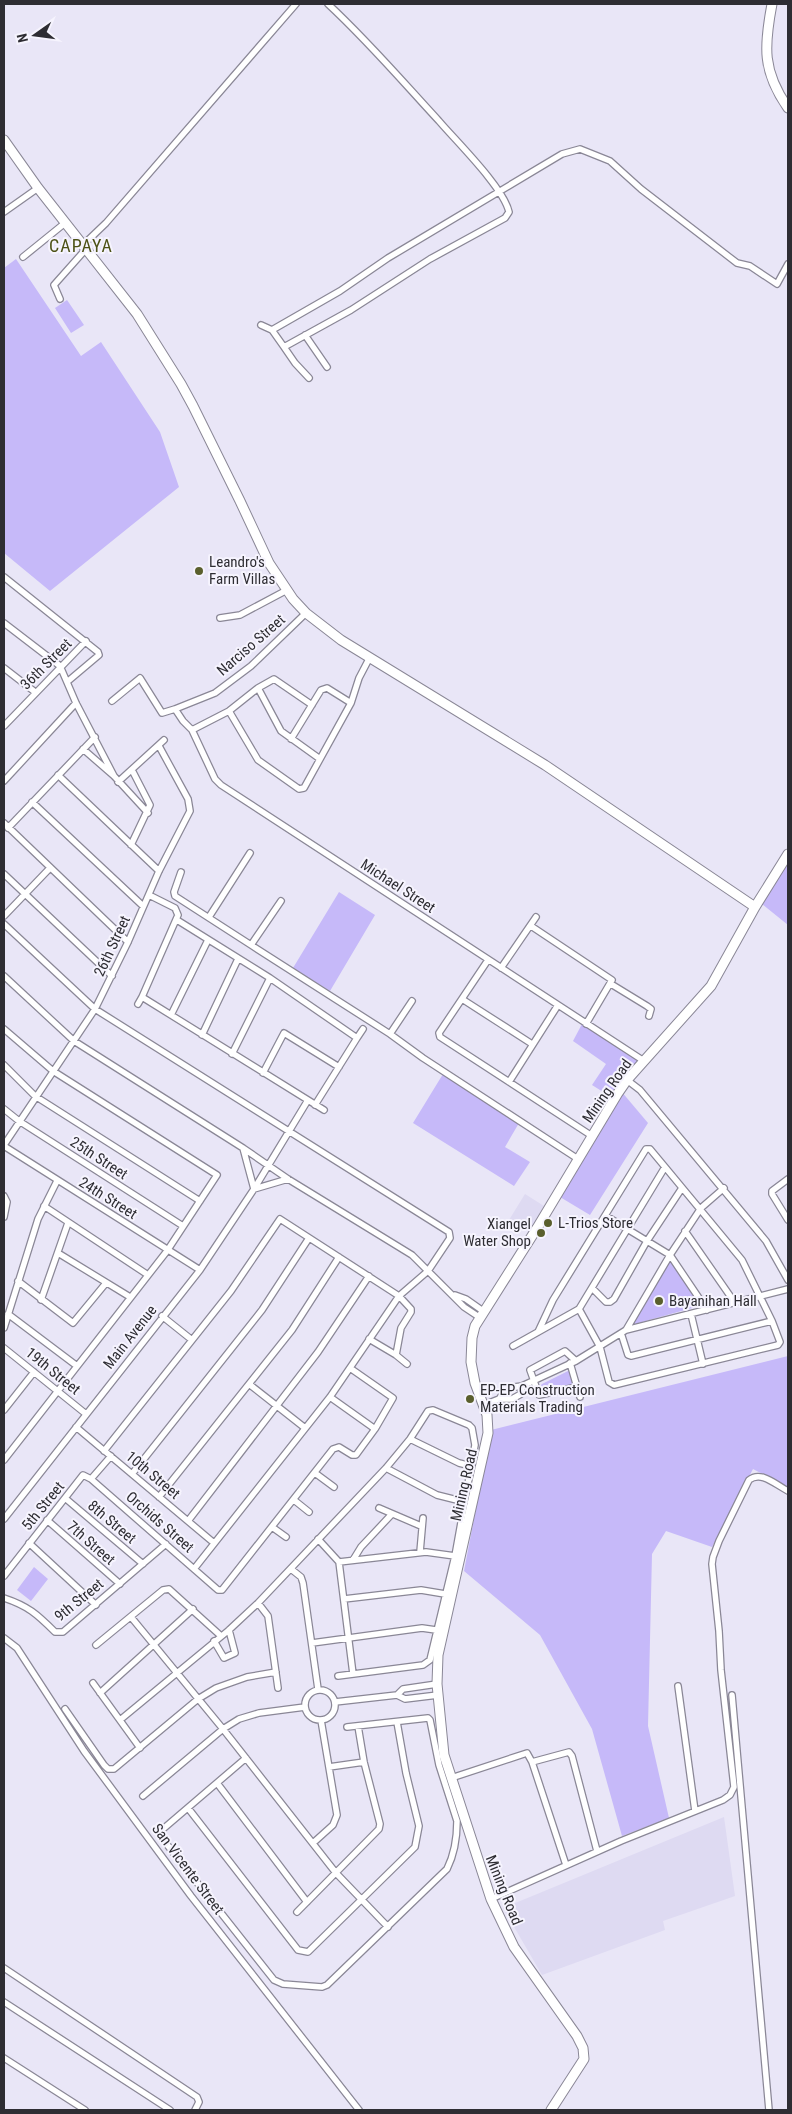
<svg xmlns="http://www.w3.org/2000/svg" width="792" height="2114" viewBox="0 0 792 2114" font-family="'Roboto Condensed',sans-serif">
<style>
.built{fill:#dedaf2}
.green{fill:#c6b9f9}
.lines{fill:none;stroke-linecap:round;stroke-linejoin:round}
.street-casing{stroke:#8a8796;stroke-width:8}
.secondary-casing{stroke:#8a8796;stroke-width:11}
.street{stroke:#fff;stroke-width:5.5}
.secondary{stroke:#fff;stroke-width:9}
.poi-dot{fill:#5a5f2d;stroke:#f6f4fe;stroke-width:2}
.labels{text-anchor:middle;stroke-width:4;stroke-linejoin:round;paint-order:stroke}
.poi-label{font-size:15px;fill:#2e2d33;stroke:#f6f4fe;text-anchor:start}
.street-label{font-size:15px;fill:#2e2d33;stroke:#f6f4fe}
.quarter-label{font-size:18px;letter-spacing:1px;fill:#4d5217;stroke:#f6f4fe}
</style>
<rect width="100%" height="100%" fill="#e9e6f7"/>
<path class="built" d="M 525,1194 L 544,1206 L 529,1232 L 509,1220 Z
M 724,1817 L 735,1896 L 663,1921 L 665,1930 L 542,1975 L 503,1908 Z"/>
<path class="green" d="M 16,259 L 81,356 L 101,342 L 160,432 L 179,487 L 50,591 L 4,553 L 4,268 Z
M 67,300 L 84,325 L 71,333 L 55,308 Z
M 788,859 L 788,925 L 762,904 Z
M 339,892 L 375,915 L 330,991 L 293,968 Z
M 582,1024 L 639,1062 L 611,1097 L 592,1085 L 606,1064 L 573,1041 Z
M 443,1074 L 519,1123 L 505,1147 L 530,1162 L 514,1186 L 413,1123 Z
M 621,1091 L 648,1123 L 590,1215 L 560,1197 Z
M 671,1259 L 703,1305 L 631,1325 Z
M 788,1356 L 788,1487 L 753,1469 L 712,1547 L 666,1531 L 652,1554 L 648,1726 L 669,1818 L 622,1836 L 592,1729 L 540,1635 L 464,1571 L 491,1430 Z
M 568,1371 L 570,1371 L 574,1385 L 541,1395 L 538,1388 L 542,1384 Z
M 34,1567 L 48,1579 L 31,1601 L 17,1590 Z"/>
<g class="lines">
<defs>
<path id="street" d="M 4,212 L 38,188
M 83,245 L 106,223 L 296,4
M 23,257 L 65,223
M 60,299 L 54,285 L 86,249
M 261,325 L 272,330 L 284,347
M 272,330 L 340,291 L 388,258 L 562,154 L 580,149 L 610,161 L 641,189 L 737,263 L 750,266 L 777,284 L 788,264
M 305,335 L 327,367
M 309,378 L 295,363 L 284,347 L 351,310 L 430,259 L 505,218 L 509,212 C 504,188 456,141 439,121 C 403,82 368,41 328,4
M 4,577 L 98,652 L 99,655 L 67,682
M 306,613 L 251,666 L 215,693 L 175,709 L 183,721 L 192,730 L 215,779 L 221,785 L 644,1061
M 220,618 L 240,615 L 287,590
M 4,623 L 60,666 L 76,703 L 114,776
M 4,668 L 35,692
M 258,688 L 281,731 L 320,759
M 112,701 L 140,678 L 162,713 L 175,709
M 229,711 L 258,760 L 299,789 L 304,788 L 351,703 L 359,678 L 370,657
M 4,726 L 86,641
M 192,730 L 229,711 L 258,688 L 274,679 L 312,705
M 291,739 L 321,690 L 327,688 L 351,703
M 83,749 L 114,776 L 148,813
M 58,775 L 159,871
M 4,781 L 76,703
M 118,782 L 164,740
M 32,802 L 143,906
M 4,823 L 128,942
M 8,828 L 95,737
M 131,845 L 150,805 L 132,770
M 181,872 L 174,892 L 175,896 L 251,945
M 4,874 L 112,976
M 149,895 L 175,908 L 178,915 L 142,997 L 324,1110
M 281,901 L 251,945 L 390,1034 L 423,1058 L 578,1159
M 4,916 L 50,868
M 209,917 L 250,853
M 177,920 L 270,978 L 357,1038 L 315,1105
M 4,924 L 95,1009 L 449,1232 L 450,1238 L 428,1271 L 399,1296 L 330,1397 L 194,1569
M 531,926 L 612,980 L 586,1024
M 488,960 L 439,1033 L 440,1037 L 592,1136
M 501,968 L 536,917
M 4,976 L 74,1041 L 243,1148 L 288,1179 L 412,1255 L 464,1307 L 479,1317
M 611,984 L 647,1006 L 651,1009 L 649,1016
M 462,999 L 532,1044
M 138,1004 L 142,997
M 171,1015 L 208,940
M 4,1029 L 53,1071 L 217,1175 L 167,1251 L 4,1460
M 390,1034 L 412,1001
M 202,1035 L 238,959
M 357,1038 L 363,1029
M 232,1054 L 270,978
M 4,1065 L 35,1096 L 200,1201
M 263,1073 L 284,1033 L 339,1067
M 627,1080 L 640,1090 L 766,1241 L 788,1280
M 509,1082 L 558,1005
M 4,1109 L 19,1121 L 183,1226
M 4,1145 L 95,1009 L 128,942 L 159,871 L 190,811 L 188,799 L 159,746
M 4,1146 L 200,1270
M 243,1148 L 254,1189 L 288,1179
M 788,1179 L 772,1191 L 772,1194 L 788,1220
M 4,1196 L 7,1202 L 4,1217
M 44,1206 L 148,1275
M 606,1216 L 670,1255 L 707,1310
M 685,1231 L 735,1303
M 58,1253 L 130,1297
M 18,1281 L 73,1323 L 106,1283
M 592,1288 L 606,1302 L 610,1302 L 614,1299 L 647,1241 L 682,1188
M 455,1295 L 466,1299 L 483,1311
M 41,1300 L 68,1223
M 8,1314 L 77,1366
M 691,1314 L 703,1364
M 162,1316 L 192,1340
M 4,1328 L 38,1219 L 57,1181
M 626,1330 L 788,1289
M 538,1332 L 553,1300 L 646,1149 L 650,1149 L 665,1167
M 621,1333 L 628,1355 L 631,1356 L 772,1321
M 513,1346 L 579,1309 L 600,1347 L 609,1382 L 614,1385 L 778,1345 L 780,1342 L 772,1321 L 742,1260 L 665,1167 L 579,1309
M 4,1348 L 86,1414
M 396,1355 L 407,1364
M 570,1363 L 577,1387 L 539,1395 L 530,1370 L 565,1351 L 576,1361
M 249,1384 L 305,1428
M 577,1387 L 580,1397
M 330,1397 L 375,1429 L 393,1398 L 350,1368
M 499,1399 L 507,1388 L 522,1386 L 576,1361 L 626,1330 L 670,1255 L 701,1208 L 724,1188
M 484,1405 L 499,1399 L 512,1399 L 521,1394 L 522,1386
M 4,1410 L 34,1372
M 76,1427 L 214,1543
M 410,1439 L 459,1463 L 471,1466
M 104,1451 L 231,1291 L 280,1219 L 399,1296 L 411,1309 L 411,1312 L 401,1328 L 396,1355 L 369,1339
M 386,1468 L 437,1495 L 465,1502
M 315,1473 L 334,1487
M 132,1474 L 262,1310 L 309,1238
M 91,1479 L 111,1456
M 159,1497 L 292,1330 L 339,1257
M 65,1498 L 143,1564
M 294,1500 L 309,1512
M 379,1508 L 421,1526
M 4,1519 L 200,1270 L 254,1189 L 308,1100
M 47,1520 L 120,1584
M 188,1521 L 318,1352 L 369,1276
M 272,1527 L 286,1537
M 318,1539 L 339,1562 L 353,1674
M 29,1543 L 96,1605
M 420,1552 L 423,1518
M 353,1560 L 361,1547 L 391,1515
M 339,1562 L 426,1552 L 455,1556
M 291,1569 L 301,1577 L 303,1583 L 318,1689
M 4,1576 L 83,1475 L 91,1479 L 218,1590 L 222,1590 L 333,1449 L 339,1447 L 352,1455 L 356,1455 L 375,1429
M 4,1598 C 28,1606 37,1614 55,1632 L 63,1632 L 166,1544
M 344,1599 L 421,1590 L 445,1594
M 258,1603 L 268,1616 L 278,1688
M 131,1617 L 223,1729 L 336,1873 L 388,1927
M 4,1638 L 17,1648 L 84,1751 L 191,1896 L 359,2110
M 214,1641 L 224,1658 L 235,1653 L 229,1630
M 312,1643 L 422,1628 L 436,1630
M 96,1645 L 163,1590 L 169,1589 L 221,1636
M 93,1683 L 140,1748
M 678,1686 L 695,1811
M305 1705a15 15 0 1 1 30 0a15 15 0 1 1-30 0Z
M 100,1693 L 193,1609
M 397,1695 L 405,1699 L 438,1695
M 732,1695 L 769,2110
M 335,1702 L 397,1695 L 403,1689 L 437,1684
M 65,1709 L 104,1765 L 108,1769 L 114,1769 L 198,1699 L 216,1688 L 247,1677 L 276,1672
M 120,1720 L 229,1630 L 258,1603 L 386,1468 L 410,1439 L 428,1411 L 433,1410 L 469,1425 L 472,1428 L 475,1445 L 455,1556 L 430,1660 L 423,1665 L 338,1676
M 246,1758 L 163,1829 L 160,1833 L 161,1837 L 274,1980 L 283,1984 L 322,1987 L 327,1985 L 447,1869 C 454,1855 457,1837 457,1821 L 439,1765 L 430,1720 L 428,1718 L 347,1727
M 532,1762 L 569,1752 L 572,1756 L 597,1851
M 329,1767 L 364,1762
M 451,1778 L 527,1753 L 532,1762 L 566,1865
M 217,1783 L 307,1902
M 143,1796 L 223,1729 L 239,1719 L 259,1713 L 305,1707
M 188,1808 L 298,1950 L 308,1952 L 415,1847 L 419,1826 L 406,1773 L 397,1722
M 313,1843 L 333,1825 L 337,1815 L 321,1720
M 491,1899 L 621,1841 L 723,1800 L 730,1795 L 734,1787 L 721,1670 L 719,1631 L 712,1564 L 713,1557 L 719,1541 L 749,1480 C 761,1470 776,1485 788,1491
M 297,1912 L 379,1829 L 380,1824 L 364,1762 L 358,1726
M 4,1968 L 197,2097 L 199,2102 L 195,2110
M 4,2002 L 170,2110
M 4,2058 L 85,2110"/>
<path id="secondary" d="M 772,4 C 764,46 762,71 788,108
M 4,140 L 38,188 L 137,314 L 181,384 L 193,406 L 240,501 L 269,563 L 293,599 L 306,613 L 341,640 L 545,765 L 755,907
M 551,2110 L 584,2059 L 583,2048 L 577,2036 L 514,1947 L 491,1899 L 444,1755 L 437,1684 L 438,1655 L 488,1433 L 487,1415 L 475,1383 L 471,1362 L 472,1338 L 475,1326 L 537,1228 L 618,1093 L 627,1080 L 711,986 L 755,907 L 788,854"/>
</defs>
<use href="#street" class="street-casing"/>
<use href="#secondary" class="secondary-casing"/>
<use href="#street" class="street"/>
<use href="#secondary" class="secondary"/>
</g>
<g class="poi-dot">
<circle cx="199" cy="571" r="5"/>
<circle cx="548" cy="1223" r="5"/>
<circle cx="541" cy="1233" r="5"/>
<circle cx="659" cy="1301" r="5"/>
<circle cx="470" cy="1399" r="5"/>
</g>
<g class="labels">
<g class="poi-label">
<text x="209" y="567">Leandro's<tspan x="209" dy="17">Farm Villas</tspan></text>
<text x="558" y="1228">L-Trios Store</text>
<text x="531" y="1229" text-anchor="end">Xiangel<tspan x="531" dy="17">Water Shop</tspan></text>
<text x="669" y="1306">Bayanihan Hall</text>
<text x="480" y="1395">EP-EP Construction<tspan x="480" dy="17">Materials Trading</tspan></text>
</g>
<g class="street-label">
<text transform="translate(251 645) rotate(-41)" y="5">Narciso Street</text>
<text transform="translate(46 664) rotate(-45)" y="5">36th Street</text>
<text transform="translate(398 886) rotate(33)" y="5">Michael Street</text>
<text transform="translate(112 946) rotate(-65)" y="5">26th Street</text>
<text transform="translate(607 1091) rotate(-55)" y="5">Mining Road</text>
<text transform="translate(99 1158) rotate(33)" y="5">25th Street</text>
<text transform="translate(108 1198) rotate(32)" y="5">24th Street</text>
<text transform="translate(130 1337) rotate(-52)" y="5">Main Avenue</text>
<text transform="translate(53 1371) rotate(39)" y="5">19th Street</text>
<text transform="translate(153 1475) rotate(40)" y="5">10th Street</text>
<text transform="translate(464 1485) rotate(-77)" y="5">Mining Road</text>
<text transform="translate(43 1506) rotate(-51)" y="5">5th Street</text>
<text transform="translate(112 1522) rotate(40)" y="5">8th Street</text>
<text transform="translate(160 1522) rotate(41)" y="5">Orchids Street</text>
<text transform="translate(91 1543) rotate(41)" y="5">7th Street</text>
<text transform="translate(79 1600) rotate(-39)" y="5">9th Street</text>
<text transform="translate(188 1869) rotate(53)" y="5">San Vicente Street</text>
<text transform="translate(504 1890) rotate(68)" y="5">Mining Road</text>
</g>
<g class="quarter-label">
<text x="81" y="252">CAPAYA</text>
</g>
</g>
<rect width="792" height="2114" fill="none" stroke="#2e2d33" stroke-width="10"/>
<g transform="translate(35 35) rotate(256)" stroke="#f6f4fe" stroke-width="4" paint-order="stroke">
<path d="M0-4L9 19L0 12L-9 19Z" fill="#2e2d33"/>
<text y="-8" font-size="14" font-weight="bold" text-anchor="middle" fill="#2e2d33">N</text>
</g>
</svg>
